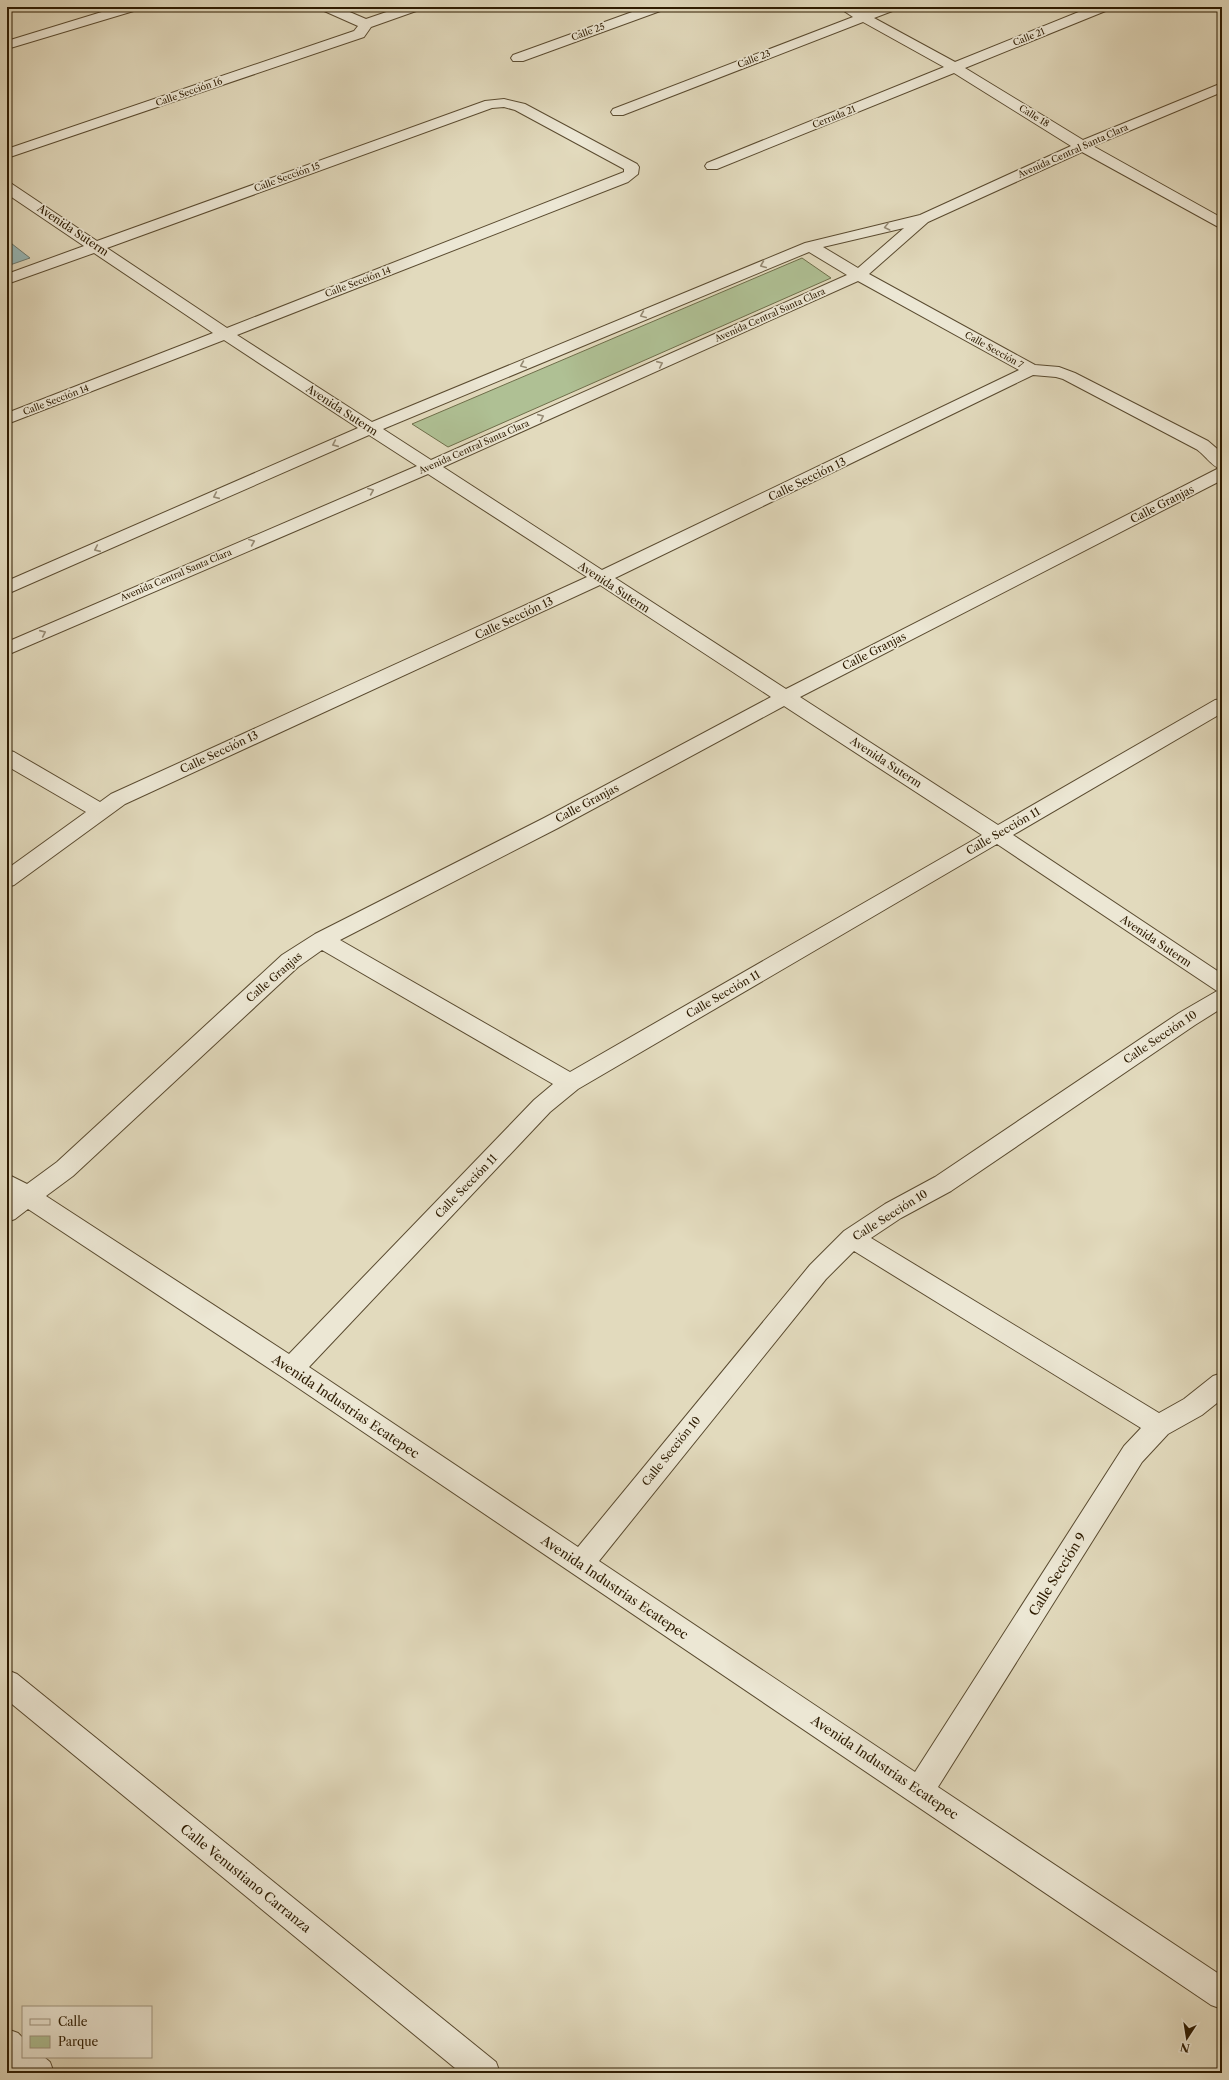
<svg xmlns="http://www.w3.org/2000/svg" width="1229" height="2080" viewBox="0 0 1229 2080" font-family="'Libre Caslon Text',serif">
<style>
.green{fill:#afc094;stroke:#6e6e4a}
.water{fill:#97b9b9;stroke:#6d7a6f}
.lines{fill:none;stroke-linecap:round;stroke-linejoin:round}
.minor-casing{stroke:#5a4b30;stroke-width:2}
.minor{fill:#ece7d4;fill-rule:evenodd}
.oneway{stroke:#968b75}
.labels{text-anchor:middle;stroke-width:3.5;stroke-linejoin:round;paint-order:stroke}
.far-street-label{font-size:9px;fill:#2d1b01;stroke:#ece7d4}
.street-label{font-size:11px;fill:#2d1b01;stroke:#ece7d4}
.near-street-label{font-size:13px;fill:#2d1b01;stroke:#ece7d4}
</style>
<rect width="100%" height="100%" fill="#e2dabd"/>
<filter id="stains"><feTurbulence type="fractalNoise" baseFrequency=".005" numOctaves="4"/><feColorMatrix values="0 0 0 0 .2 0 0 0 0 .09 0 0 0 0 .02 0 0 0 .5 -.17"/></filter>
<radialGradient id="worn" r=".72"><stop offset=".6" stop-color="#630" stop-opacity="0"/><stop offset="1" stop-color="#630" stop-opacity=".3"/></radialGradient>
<path class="green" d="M 802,258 L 831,278 L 448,447 L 412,424 Z"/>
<path class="water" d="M 7,240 L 30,258 L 7,266 Z"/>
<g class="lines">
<defs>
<path id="minor" d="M 118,7 L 139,7 L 137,10 L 7,49 L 7,41 Z
M 320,7 L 338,7 L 366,19 L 401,7 L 421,7 L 419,10 L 371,27 L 364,37 L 7,158 L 7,149 L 354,31 L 358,26 L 322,10 Z
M 646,7 L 665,7 L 663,10 L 523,61 L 513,61 L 511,58 L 513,55 Z
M 838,7 L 855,7 L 864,12 L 878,7 L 897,7 L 895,10 L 874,18 L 955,62 L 1091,7 L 1110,7 L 1108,10 L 965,68 L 1083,140 L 1222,83 L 1222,92 L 1093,146 L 1222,218 L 1222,229 L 1082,152 L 928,222 L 869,274 L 1035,365 L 1059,367 L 1075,373 L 1208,441 L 1222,453 L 1222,480 L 800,697 L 998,825 L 1215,700 L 1222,699 L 1222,713 L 1013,835 L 1222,974 L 1222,1008 L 1195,1025 L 951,1191 L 901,1218 L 871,1238 L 1159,1413 L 1184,1399 L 1213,1376 L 1222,1373 L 1222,1399 L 1202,1415 L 1168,1434 L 1142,1462 L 938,1787 L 1222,1976 L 1222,2009 L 1211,2005 L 282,1377 L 28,1209 L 15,1219 L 7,1222 L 7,1199 L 10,1197 L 7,1195 L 7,1174 L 27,1184 L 57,1162 L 282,955 L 315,934 L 544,818 L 771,697 L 600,585 L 125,804 L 14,885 L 7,887 L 7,869 L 86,812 L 7,766 L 7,750 L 14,752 L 100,802 L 111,794 L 587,577 L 428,474 L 7,655 L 7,642 L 417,466 L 369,435 L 7,594 L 7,581 L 358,428 L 224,340 L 7,424 L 7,413 L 213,333 L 94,253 L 7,284 L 7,274 L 84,246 L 7,194 L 7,183 L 12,184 L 97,241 L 485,101 L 504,99 L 525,104 L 637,164 L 639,167 L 638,174 L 628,182 L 237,335 L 372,422 L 805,243 L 920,215 L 1071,146 L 954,73 L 717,169 L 707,169 L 705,166 L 707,163 L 944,67 L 863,22 L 623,115 L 613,115 L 611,112 L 613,109 L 853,17 ZM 504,107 L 515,110 L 624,169 L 624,172 L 227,328 L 107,248 L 492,108 ZM 904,228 L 858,268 L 823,247 ZM 809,252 L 847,275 L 431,460 L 383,429 ZM 858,281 L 1019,370 L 602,570 L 443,467 ZM 1033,375 L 1056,377 L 1063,379 L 1196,449 C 1203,453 1213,467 1219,468 L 786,689 L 615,578 ZM 784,706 L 982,835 L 570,1072 L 340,940 L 558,828 ZM 997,844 L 1217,991 L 1179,1013 L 935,1177 L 885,1204 L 844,1231 L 810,1265 L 578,1547 L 309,1367 L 550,1112 L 578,1089 ZM 322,950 L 553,1084 L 534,1100 L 289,1354 L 46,1196 L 73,1176 L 298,967 ZM 854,1251 L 1141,1428 L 1124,1446 L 915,1772 L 599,1561 L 826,1279 Z
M 7,1670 L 17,1674 L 496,2062 L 500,2073 L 461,2073 L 7,1700 Z
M 7,2029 L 18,2033 L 23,2038 L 23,2057 L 44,2057 L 50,2062 L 54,2073 L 16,2073 L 7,2065 Z"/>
</defs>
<use href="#minor" class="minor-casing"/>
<use href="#minor" class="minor"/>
</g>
<defs><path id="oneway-chevron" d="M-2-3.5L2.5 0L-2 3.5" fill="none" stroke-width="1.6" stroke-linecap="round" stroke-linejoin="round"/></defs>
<g class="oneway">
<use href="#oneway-chevron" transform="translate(887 227) rotate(166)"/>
<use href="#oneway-chevron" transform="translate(763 265) rotate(157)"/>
<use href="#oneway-chevron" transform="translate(643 315) rotate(157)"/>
<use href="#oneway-chevron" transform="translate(660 364) rotate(-24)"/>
<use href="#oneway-chevron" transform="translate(523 365) rotate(157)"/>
<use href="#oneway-chevron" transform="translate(541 417) rotate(-24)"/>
<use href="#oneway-chevron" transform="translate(335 444) rotate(156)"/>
<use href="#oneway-chevron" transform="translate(371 491) rotate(-23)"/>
<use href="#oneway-chevron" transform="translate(216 496) rotate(156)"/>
<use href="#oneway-chevron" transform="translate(252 542) rotate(-23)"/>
<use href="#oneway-chevron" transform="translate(97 549) rotate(156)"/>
<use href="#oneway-chevron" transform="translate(43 633) rotate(-24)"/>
</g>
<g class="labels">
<g class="far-street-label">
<text transform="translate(588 32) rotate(-20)" y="3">Calle 25</text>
<text transform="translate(1029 37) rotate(-22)" y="3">Calle 21</text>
<text transform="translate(754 59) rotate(-21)" y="3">Calle 23</text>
<text transform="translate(189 92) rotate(-19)" y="3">Calle Sección 16</text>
<text transform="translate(1034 116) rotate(32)" y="3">Calle 18</text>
<text transform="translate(834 117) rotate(-22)" y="3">Cerrada 21</text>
<text transform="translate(1073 151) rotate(-24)" y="3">Avenida Central Santa Clara</text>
<text transform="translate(287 177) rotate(-20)" y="3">Calle Sección 15</text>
<text transform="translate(358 282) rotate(-21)" y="3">Calle Sección 14</text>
<text transform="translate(770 315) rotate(-24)" y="3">Avenida Central Santa Clara</text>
<text transform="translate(994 350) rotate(29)" y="3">Calle Sección 7</text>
<text transform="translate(56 400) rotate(-21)" y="3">Calle Sección 14</text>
<text transform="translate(474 447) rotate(-24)" y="3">Avenida Central Santa Clara</text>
<text transform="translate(176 575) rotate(-23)" y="3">Avenida Central Santa Clara</text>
</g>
<g class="street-label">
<text transform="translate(73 230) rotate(34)" y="4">Avenida Suterm</text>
<text transform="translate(342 410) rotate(33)" y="4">Avenida Suterm</text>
<text transform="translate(807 479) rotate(-26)" y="4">Calle Sección 13</text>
<text transform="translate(1162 504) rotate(-27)" y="4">Calle Granjas</text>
<text transform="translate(614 587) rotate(33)" y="4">Avenida Suterm</text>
<text transform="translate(514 618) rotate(-25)" y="4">Calle Sección 13</text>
<text transform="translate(874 651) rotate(-27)" y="4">Calle Granjas</text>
<text transform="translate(219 752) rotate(-25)" y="4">Calle Sección 13</text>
<text transform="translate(886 762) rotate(33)" y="4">Avenida Suterm</text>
<text transform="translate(587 803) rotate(-28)" y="4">Calle Granjas</text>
<text transform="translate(1003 831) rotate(-30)" y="4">Calle Sección 11</text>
<text transform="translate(1156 941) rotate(34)" y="4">Avenida Suterm</text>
<text transform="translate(274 977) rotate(-41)" y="4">Calle Granjas</text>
<text transform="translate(723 994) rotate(-30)" y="4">Calle Sección 11</text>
<text transform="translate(1160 1037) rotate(-34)" y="4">Calle Sección 10</text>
<text transform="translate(466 1186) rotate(-46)" y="4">Calle Sección 11</text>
<text transform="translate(890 1215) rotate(-32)" y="4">Calle Sección 10</text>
<text transform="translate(671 1451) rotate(-51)" y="4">Calle Sección 10</text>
</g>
<g class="near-street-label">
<text transform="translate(346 1406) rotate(34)" y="5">Avenida Industrias Ecatepec</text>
<text transform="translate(1057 1574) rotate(-58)" y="5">Calle Sección 9</text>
<text transform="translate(615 1587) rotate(34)" y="5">Avenida Industrias Ecatepec</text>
<text transform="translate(885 1767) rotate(34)" y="5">Avenida Industrias Ecatepec</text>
<text transform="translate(246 1878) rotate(39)" y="5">Calle Venustiano Carranza</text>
</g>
</g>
<rect width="1229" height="2080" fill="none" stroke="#e2dabd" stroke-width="24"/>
<rect x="8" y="8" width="1213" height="2064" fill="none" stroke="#2d1b01" stroke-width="2"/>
<rect x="12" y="12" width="1205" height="2056" fill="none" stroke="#2d1b01"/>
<rect x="22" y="2006" width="130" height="52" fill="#ece7d4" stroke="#a09580"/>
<rect x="30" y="2019" width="20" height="6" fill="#ece7d4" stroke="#a09580"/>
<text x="58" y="2026" font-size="12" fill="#2d1b01">Calle</text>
<rect x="30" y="2036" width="20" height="12" fill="#afc094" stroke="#a09580"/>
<text x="58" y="2046" font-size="12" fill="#2d1b01">Parque</text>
<g transform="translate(1187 2038) rotate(192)" stroke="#ece7d4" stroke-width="3" paint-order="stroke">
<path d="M0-3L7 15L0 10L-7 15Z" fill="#2d1b01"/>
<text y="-6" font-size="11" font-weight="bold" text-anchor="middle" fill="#2d1b01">N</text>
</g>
<rect width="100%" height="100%" filter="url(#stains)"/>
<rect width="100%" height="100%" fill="url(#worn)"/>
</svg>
